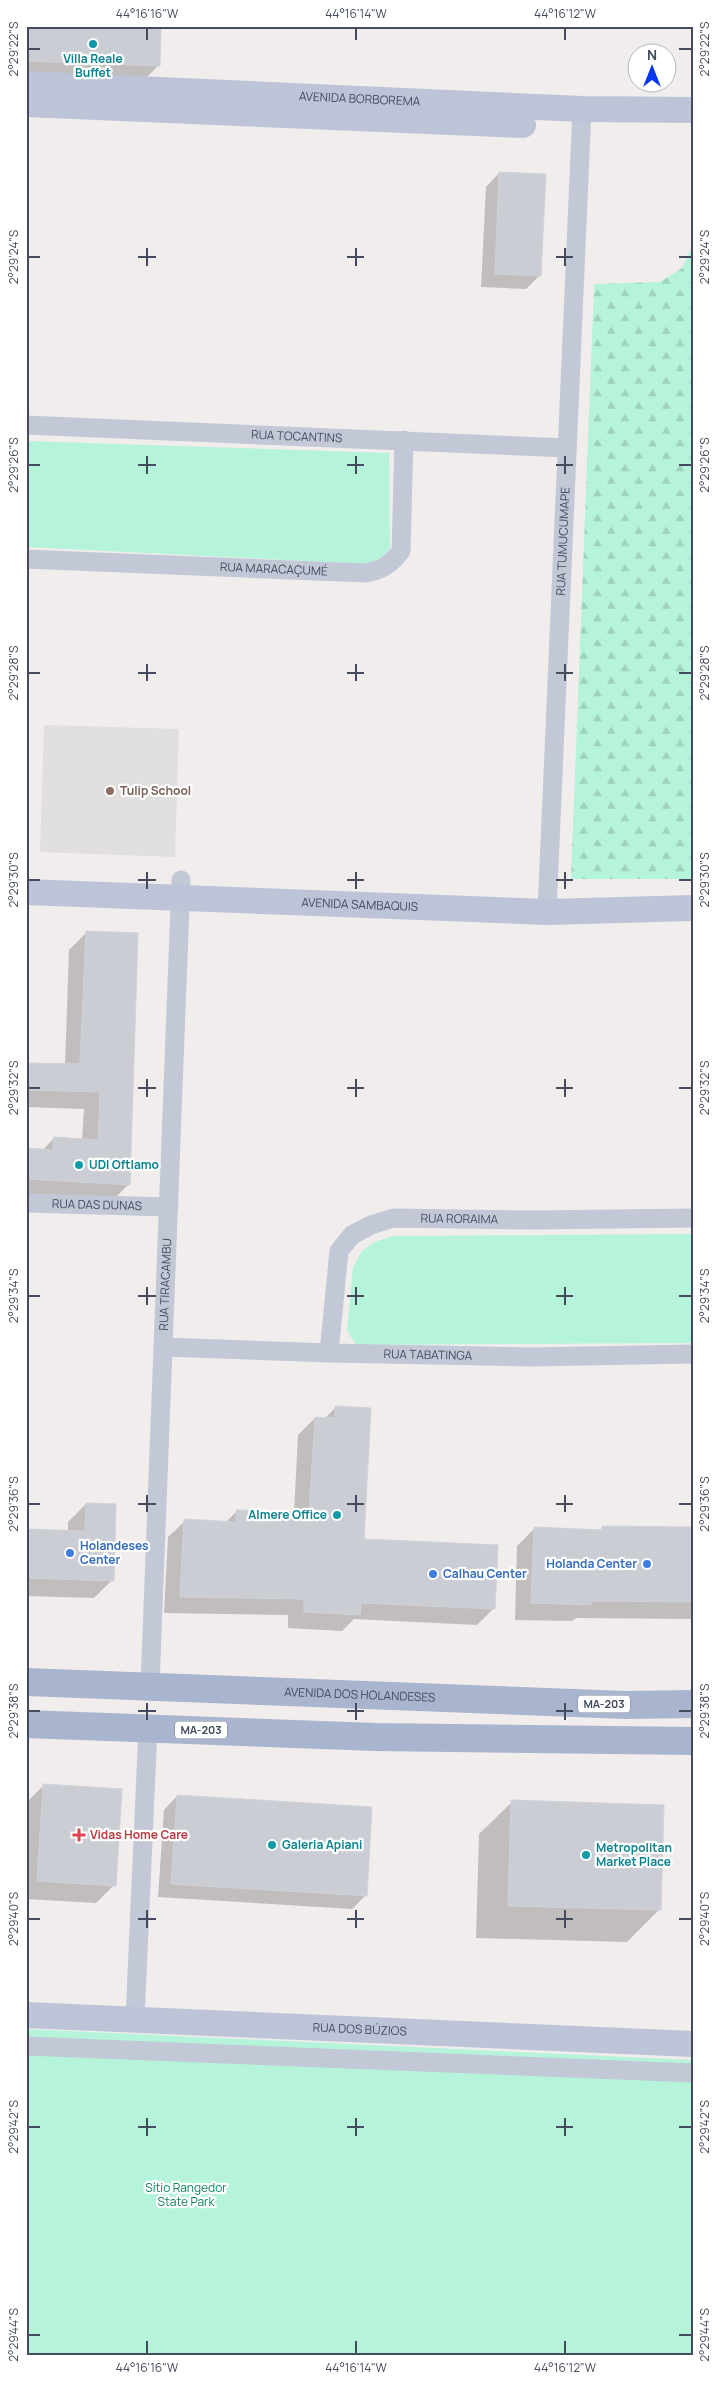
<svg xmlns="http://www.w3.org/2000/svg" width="719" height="2381" viewBox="0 0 719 2381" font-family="Manrope,sans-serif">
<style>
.education{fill:#e1dede}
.forest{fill:url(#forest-firs)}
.green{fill:#b6f3db}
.shadow{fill:#0003}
.building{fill:#cbcdd5;stroke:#d0d1d9}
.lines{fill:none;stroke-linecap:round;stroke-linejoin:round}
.street{stroke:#c2c8d6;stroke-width:19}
.secondary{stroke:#bdc4d8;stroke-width:26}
.primary{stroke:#a9b4cf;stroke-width:28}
.ticks{fill:none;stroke:#434b5c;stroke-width:2}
.culture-dot{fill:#0f9aa8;stroke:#fff;stroke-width:2}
.education-dot{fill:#8d6e63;stroke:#fff;stroke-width:2}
.shop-dot{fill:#3f7fe0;stroke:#fff;stroke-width:2}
.health-dot{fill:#e0444e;stroke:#fff;stroke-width:2}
.labels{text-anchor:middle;stroke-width:4.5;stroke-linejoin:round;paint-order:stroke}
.shield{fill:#fff;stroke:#7b818d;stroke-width:1}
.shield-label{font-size:11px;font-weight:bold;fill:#434b5c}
.culture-label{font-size:12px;font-weight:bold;fill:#0d838f;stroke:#fff;text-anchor:start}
.street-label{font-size:12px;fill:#434b5c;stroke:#fff}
.education-label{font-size:12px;font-weight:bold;fill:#785e54;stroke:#fff;text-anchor:start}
.shop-label{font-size:12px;font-weight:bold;fill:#366cbe;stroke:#fff;text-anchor:start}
.health-label{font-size:12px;font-weight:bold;fill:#be3a42;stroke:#fff;text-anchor:start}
.park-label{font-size:12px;fill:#0e8463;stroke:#fff}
.neatline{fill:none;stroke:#434b5c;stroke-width:2}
.ticks-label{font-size:12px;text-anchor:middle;fill:#434b5c}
</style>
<defs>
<pattern id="forest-firs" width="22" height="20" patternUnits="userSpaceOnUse" patternTransform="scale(1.25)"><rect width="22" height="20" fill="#b6f3db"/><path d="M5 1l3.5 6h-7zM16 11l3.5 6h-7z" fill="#9ed2be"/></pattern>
</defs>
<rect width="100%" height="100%" fill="#f0edec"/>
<path class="education" d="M 44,725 L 179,729 L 175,857 L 40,852 Z"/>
<path class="forest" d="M 693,245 L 693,879 L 571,879 L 594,284 L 660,282 L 682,268 Z"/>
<path class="green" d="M 26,441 L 389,453 L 390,549 L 382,557 L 367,564 L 26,547 Z
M 693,1234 L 693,1343 L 356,1345 L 347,1330 L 353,1267 L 362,1251 L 374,1242 L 394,1236 Z
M 26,2029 L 693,2060 L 693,2355 L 26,2355 Z"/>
<path class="shadow" d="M 26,26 L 159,65 L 141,83 L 26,79 Z
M 499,173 L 540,275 L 526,289 L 481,287 L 486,187 Z
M 86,933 L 129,1184 L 112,1201 L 26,1196 L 26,1150 L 42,1151 L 54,1138 L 82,1140 L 84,1109 L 26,1107 L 26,1064 L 65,1065 L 69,950 Z
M 336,1407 L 363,1540 L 494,1608 L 477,1625 L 354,1619 L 342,1631 L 288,1628 L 288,1615 L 164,1613 L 168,1537 L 185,1521 L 225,1523 L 237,1511 L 294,1513 L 298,1435 L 315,1418 L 324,1419 Z
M 86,1504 L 112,1580 L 94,1598 L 26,1596 L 26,1530 L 68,1532 L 68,1522 Z
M 602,1528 L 693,1529 L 693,1619 L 576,1618 L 572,1621 L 515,1620 L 517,1546 L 534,1529 L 599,1531 Z
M 44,1785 L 114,1885 L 96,1903 L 26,1899 L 26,1803 Z
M 177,1796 L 366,1895 L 352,1909 L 158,1897 L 164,1810 Z
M 512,1802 L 660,1909 L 627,1942 L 476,1938 L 479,1834 Z"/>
<path class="building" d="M 26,26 L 161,26 L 160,66 L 26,61 Z
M 499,172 L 546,174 L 541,276 L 495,274 Z
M 86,931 L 138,933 L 130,1185 L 26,1179 L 26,1148 L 53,1150 L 54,1137 L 98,1140 L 100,1092 L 26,1090 L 26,1063 L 80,1064 Z
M 335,1406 L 371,1408 L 364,1539 L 498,1545 L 495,1609 L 361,1603 L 360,1615 L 304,1612 L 304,1599 L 180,1597 L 184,1519 L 236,1522 L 236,1510 L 309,1512 L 315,1417 L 335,1418 Z
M 86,1503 L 116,1504 L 114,1581 L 26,1578 L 26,1529 L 85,1531 Z
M 602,1526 L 693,1527 L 693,1602 L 591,1601 L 591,1605 L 531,1603 L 534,1527 L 602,1530 Z
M 43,1784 L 122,1789 L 116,1886 L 37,1881 Z
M 177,1795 L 372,1807 L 367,1896 L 171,1884 Z
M 511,1800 L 664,1805 L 661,1910 L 508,1906 Z"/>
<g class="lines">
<g class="street">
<path id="s1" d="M 26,425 L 567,448"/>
<path id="s2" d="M 26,559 L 366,573 C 382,570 391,564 401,551 L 404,440"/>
<path id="s3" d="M 547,912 L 582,109"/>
<path id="s4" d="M 26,1203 L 169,1207"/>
<path id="s5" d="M 163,1347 L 329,1353 L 530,1357 L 693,1354"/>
<path id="s6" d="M 329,1353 L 339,1251 L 352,1235 L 371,1225 L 393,1218 L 534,1220 L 693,1218"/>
<path id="s7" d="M 150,1686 L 181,880"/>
<path d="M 135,2019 L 148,1728"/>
<path d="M 26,2046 L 693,2073"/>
</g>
<g class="secondary">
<path id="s8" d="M 26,84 L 582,109 L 693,110"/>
<path d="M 26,104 L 523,125"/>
<path id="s9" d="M 26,892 L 547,912 L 693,908"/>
<path id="s10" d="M 26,2015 L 693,2044"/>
</g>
<g class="primary">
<path id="s11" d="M 26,1682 L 626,1705 L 693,1704"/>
<path d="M 26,1724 L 375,1737 L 693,1741"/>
</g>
</g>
<path class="ticks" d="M 147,28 L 147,40M 356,28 L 356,40M 565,28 L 565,40M 28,49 L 40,49M 679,49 L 692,49M 147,248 L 147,266M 356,248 L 356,266M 565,248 L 565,266M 28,257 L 40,257M 138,257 L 156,257M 347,257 L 364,257M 556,257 L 573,257M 679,257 L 692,257M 147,456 L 147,474M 356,456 L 356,474M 565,456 L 565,474M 28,465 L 40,465M 138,465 L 156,465M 347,465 L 364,465M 556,465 L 573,465M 679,465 L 692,465M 147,664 L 147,681M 356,664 L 356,681M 565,664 L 565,681M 28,673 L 40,673M 138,673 L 156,673M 347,673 L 364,673M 556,673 L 573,673M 679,673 L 692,673M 147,872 L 147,889M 356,872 L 356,889M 565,872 L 565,889M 28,880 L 40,880M 138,880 L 156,880M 347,880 L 364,880M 556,880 L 573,880M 679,880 L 692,880M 147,1079 L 147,1097M 356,1079 L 356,1097M 565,1079 L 565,1097M 28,1088 L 40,1088M 138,1088 L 156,1088M 347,1088 L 364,1088M 556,1088 L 573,1088M 679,1088 L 692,1088M 147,1287 L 147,1305M 356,1287 L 356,1305M 565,1287 L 565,1305M 28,1296 L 40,1296M 138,1296 L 156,1296M 347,1296 L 364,1296M 556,1296 L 573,1296M 679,1296 L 692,1296M 147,1495 L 147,1512M 356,1495 L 356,1512M 565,1495 L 565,1512M 28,1504 L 40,1504M 138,1504 L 156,1504M 347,1504 L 364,1504M 556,1504 L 573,1504M 679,1504 L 692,1504M 147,1703 L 147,1720M 356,1703 L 356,1720M 565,1703 L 565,1720M 28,1711 L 40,1711M 138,1711 L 156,1711M 347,1711 L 364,1711M 556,1711 L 573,1711M 679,1711 L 692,1711M 147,1910 L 147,1928M 356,1910 L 356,1928M 565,1910 L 565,1928M 28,1919 L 40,1919M 138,1919 L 156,1919M 347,1919 L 364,1919M 556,1919 L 573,1919M 679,1919 L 692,1919M 147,2118 L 147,2136M 356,2118 L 356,2136M 565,2118 L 565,2136M 28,2127 L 40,2127M 138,2127 L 156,2127M 347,2127 L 364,2127M 556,2127 L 573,2127M 679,2127 L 692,2127M 28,2335 L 40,2335M 679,2335 L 692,2335M 147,2341 L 147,2354M 356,2341 L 356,2354M 565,2341 L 565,2354"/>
<g class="culture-dot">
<circle cx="93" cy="44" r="5"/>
<circle cx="79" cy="1165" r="5"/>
<circle cx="337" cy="1515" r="5"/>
<circle cx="272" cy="1845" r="5"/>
<circle cx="586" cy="1855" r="5"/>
</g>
<circle class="education-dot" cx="110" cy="791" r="5"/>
<g class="shop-dot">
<circle cx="70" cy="1553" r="5"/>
<circle cx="647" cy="1564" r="5"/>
<circle cx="433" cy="1574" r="5"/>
</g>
<path class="health-dot" d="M76.5 1827.5h5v5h5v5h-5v5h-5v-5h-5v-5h5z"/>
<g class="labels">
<g class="shield">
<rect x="578" y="1695.5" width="52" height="17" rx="4"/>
<rect x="175" y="1721.5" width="52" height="17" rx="4"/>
</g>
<g class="shield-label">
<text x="604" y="1708">MA-203</text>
<text x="201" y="1734">MA-203</text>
</g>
<g class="culture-label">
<text x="93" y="63" text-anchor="middle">Villa Reale<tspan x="93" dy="14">Buffet</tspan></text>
<text x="89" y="1169">UDI Oftlamo</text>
<text x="327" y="1519" text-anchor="end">Almere Office</text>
<text x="282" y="1849">Galeria Apiani</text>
<text x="596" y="1852">Metropolitan<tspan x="596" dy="14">Market Place</tspan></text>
</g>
<g class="street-label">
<text dy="4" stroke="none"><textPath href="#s8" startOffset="334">AVENIDA BORBOREMA</textPath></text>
<text dy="4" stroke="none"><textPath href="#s1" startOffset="271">RUA TOCANTINS</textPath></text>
<text dy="4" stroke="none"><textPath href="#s3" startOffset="371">RUA TUMUCUMAPE</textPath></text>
<text dy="4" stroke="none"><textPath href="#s2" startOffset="248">RUA MARACAÇUMÉ</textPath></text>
<text dy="4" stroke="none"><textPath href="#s9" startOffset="334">AVENIDA SAMBAQUIS</textPath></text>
<text dy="4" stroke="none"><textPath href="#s4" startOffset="71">RUA DAS DUNAS</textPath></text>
<text dy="4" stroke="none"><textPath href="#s6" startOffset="234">RUA RORAIMA</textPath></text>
<text dy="4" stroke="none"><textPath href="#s7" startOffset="402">RUA TIRACAMBU</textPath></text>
<text dy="4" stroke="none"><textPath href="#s5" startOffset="265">RUA TABATINGA</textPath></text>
<text dy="4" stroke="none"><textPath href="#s11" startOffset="334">AVENIDA DOS HOLANDESES</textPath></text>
<text dy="4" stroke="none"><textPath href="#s10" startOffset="334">RUA DOS BÚZIOS</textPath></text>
</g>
<g class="education-label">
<text x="120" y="795">Tulip School</text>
</g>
<g class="shop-label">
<text x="80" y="1550">Holandeses<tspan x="80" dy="14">Center</tspan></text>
<text x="637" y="1568" text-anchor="end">Holanda Center</text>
<text x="443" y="1578">Calhau Center</text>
</g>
<g class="health-label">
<text x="90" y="1839">Vidas Home Care</text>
</g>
<g class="park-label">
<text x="186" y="2192">Sítio Rangedor<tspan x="186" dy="14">State Park</tspan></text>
</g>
</g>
<rect width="719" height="2381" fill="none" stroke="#ffffff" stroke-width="55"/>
<g transform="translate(652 68)"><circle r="24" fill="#ffffff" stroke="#b4b7be"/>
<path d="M0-4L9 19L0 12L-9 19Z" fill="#0838ee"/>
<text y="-8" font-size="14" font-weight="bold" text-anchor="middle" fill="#434b5c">N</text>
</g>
<rect x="28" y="28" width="664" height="2326" class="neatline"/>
<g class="ticks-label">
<text x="147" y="18">44°16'16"W</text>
<text x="356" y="18">44°16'14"W</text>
<text x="565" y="18">44°16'12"W</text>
<text transform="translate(14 49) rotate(-90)" y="4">2°29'22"S</text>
<text transform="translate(705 49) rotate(-90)" y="4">2°29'22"S</text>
<text transform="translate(14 257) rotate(-90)" y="4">2°29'24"S</text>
<text transform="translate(705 257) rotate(-90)" y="4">2°29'24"S</text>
<text transform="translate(14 465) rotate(-90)" y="4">2°29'26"S</text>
<text transform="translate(705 465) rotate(-90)" y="4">2°29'26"S</text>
<text transform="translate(14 673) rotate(-90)" y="4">2°29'28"S</text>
<text transform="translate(705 673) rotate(-90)" y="4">2°29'28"S</text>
<text transform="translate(14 880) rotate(-90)" y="4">2°29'30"S</text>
<text transform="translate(705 880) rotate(-90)" y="4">2°29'30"S</text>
<text transform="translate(14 1088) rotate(-90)" y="4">2°29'32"S</text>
<text transform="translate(705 1088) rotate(-90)" y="4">2°29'32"S</text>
<text transform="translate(14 1296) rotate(-90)" y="4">2°29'34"S</text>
<text transform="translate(705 1296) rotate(-90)" y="4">2°29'34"S</text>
<text transform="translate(14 1504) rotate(-90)" y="4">2°29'36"S</text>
<text transform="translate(705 1504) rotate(-90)" y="4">2°29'36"S</text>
<text transform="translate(14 1711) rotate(-90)" y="4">2°29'38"S</text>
<text transform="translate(705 1711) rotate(-90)" y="4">2°29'38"S</text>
<text transform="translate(14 1919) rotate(-90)" y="4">2°29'40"S</text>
<text transform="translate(705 1919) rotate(-90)" y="4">2°29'40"S</text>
<text transform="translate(14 2127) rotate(-90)" y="4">2°29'42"S</text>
<text transform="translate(705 2127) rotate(-90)" y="4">2°29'42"S</text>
<text transform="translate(14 2335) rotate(-90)" y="4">2°29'44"S</text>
<text transform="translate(705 2335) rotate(-90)" y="4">2°29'44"S</text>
<text x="147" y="2372">44°16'16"W</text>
<text x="356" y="2372">44°16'14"W</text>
<text x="565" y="2372">44°16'12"W</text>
</g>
</svg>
